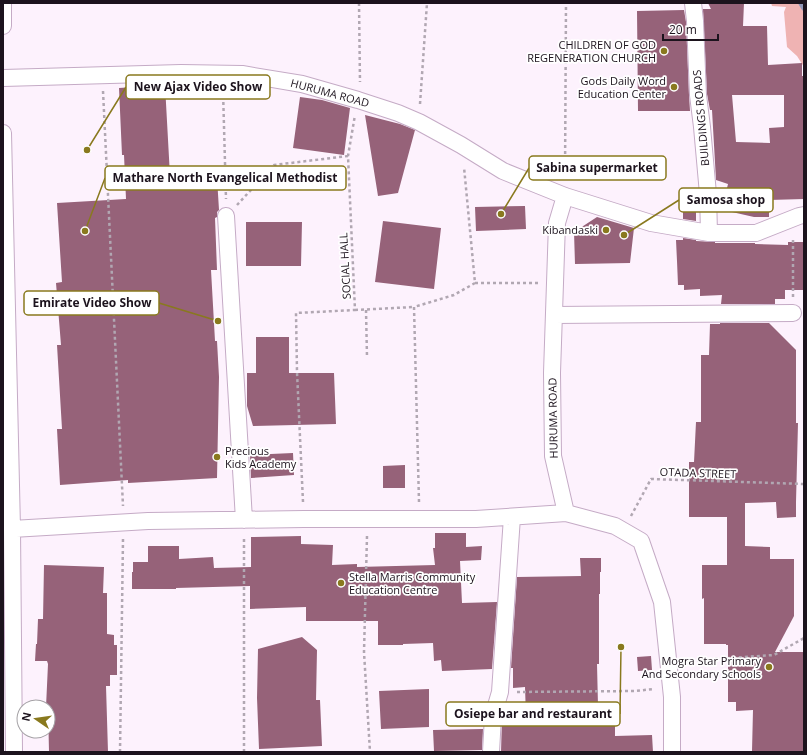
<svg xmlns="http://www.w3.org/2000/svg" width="807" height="755" viewBox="0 0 807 755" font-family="'Open Sans',sans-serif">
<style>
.green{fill:#efb3b3}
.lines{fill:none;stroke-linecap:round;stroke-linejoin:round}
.stream{stroke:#9197b7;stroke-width:5.5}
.building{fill:#966279;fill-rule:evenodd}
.minor-casing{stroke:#c5abc6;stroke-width:18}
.path{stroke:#b1a7b2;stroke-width:2.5;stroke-dasharray:3 3;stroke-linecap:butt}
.minor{stroke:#fff;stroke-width:16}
.poi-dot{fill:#89791e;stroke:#fff;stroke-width:1.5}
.labels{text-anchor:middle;stroke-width:3.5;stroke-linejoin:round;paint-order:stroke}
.poi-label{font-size:11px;fill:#1c131d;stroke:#fff;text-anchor:end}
.street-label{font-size:11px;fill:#1c131d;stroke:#fff}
.leader{fill:none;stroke:#89791e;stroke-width:1.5}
.callout-dot{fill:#89791e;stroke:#fff;stroke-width:1.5}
.callout{fill:#fff;stroke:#89791e;stroke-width:1.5}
.callout-label{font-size:12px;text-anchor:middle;font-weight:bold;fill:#1c131d}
</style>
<rect width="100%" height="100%" fill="#fdf2fd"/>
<path class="green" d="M 771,3 L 804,3 L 804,67 L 797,56 L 787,47 L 784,12 L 786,7 L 772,6 Z"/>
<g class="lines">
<path class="stream" d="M 801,3 L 804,8"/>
</g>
<path class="building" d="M 708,3 L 744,3 L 743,26 L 767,26 L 768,65 L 802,63 L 802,76 L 804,76 L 804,199 L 769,200 L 769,217 L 754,217 L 723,210 L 723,204 L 728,184 L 716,180 L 712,110 L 710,110 L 707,94 L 703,9 L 711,9 ZM 732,95 L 784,95 L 784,127 L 769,128 L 770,143 L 736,142 Z
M 684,10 L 686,22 L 689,95 L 690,111 L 638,111 L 637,11 Z
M 165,85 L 170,176 L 173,176 L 173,181 L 217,178 L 219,210 L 217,212 L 217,217 L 215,218 L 217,270 L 211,270 L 215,341 L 217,341 L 219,377 L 217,478 L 128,483 L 128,480 L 60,485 L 57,429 L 62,429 L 57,345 L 61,345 L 56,283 L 62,282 L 57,203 L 126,199 L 124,155 L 122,155 L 119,88 Z
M 300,97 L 322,100 L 350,108 L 344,155 L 293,148 Z
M 365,115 L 400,124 L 415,130 L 398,193 L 378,196 Z
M 525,206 L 526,229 L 476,231 L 475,207 Z
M 683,208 L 696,208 L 696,221 L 683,219 Z
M 597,217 L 634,228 L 630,263 L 575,264 L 574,232 Z
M 383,221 L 441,228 L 434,289 L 375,282 Z
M 246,222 L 302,222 L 301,266 L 246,266 Z
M 683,238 L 696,240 L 696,241 L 715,242 L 715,243 L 755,243 L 755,244 L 788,245 L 788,242 L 804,242 L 804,290 L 785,290 L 785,299 L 775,299 L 775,304 L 721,304 L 722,295 L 700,296 L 700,289 L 684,290 L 684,285 L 678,285 L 677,261 L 676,240 L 683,240 Z
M 720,323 L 769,323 L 796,350 L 796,423 L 798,423 L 796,502 L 796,517 L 777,518 L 776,502 L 745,503 L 745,546 L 770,547 L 770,559 L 794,559 L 794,616 L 775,652 L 803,652 L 803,674 L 804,674 L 804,681 L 803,724 L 804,724 L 804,752 L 771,752 L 771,751 L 752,751 L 753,710 L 736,711 L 736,702 L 728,702 L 728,645 L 726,645 L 726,644 L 704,644 L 704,598 L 702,599 L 702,565 L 727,565 L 727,517 L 689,517 L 689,462 L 694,462 L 696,422 L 701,422 L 701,355 L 709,355 L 710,324 L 720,324 Z
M 256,337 L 289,337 L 289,373 L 334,373 L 336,424 L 253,426 L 247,406 L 247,373 L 256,373 Z
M 293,453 L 294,475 L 251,478 L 250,455 Z
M 405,465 L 405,488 L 383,488 L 383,466 Z
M 435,533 L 466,533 L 466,547 L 482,546 L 481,560 L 460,561 L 462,603 L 497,602 L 492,669 L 442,671 L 441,660 L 434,661 L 433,643 L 403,644 L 403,645 L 378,645 L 378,621 L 306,621 L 306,607 L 250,609 L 250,586 L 176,588 L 176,589 L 132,589 L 132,572 L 133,572 L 133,562 L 148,562 L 148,546 L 179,546 L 179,559 L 213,557 L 214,568 L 251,567 L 251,537 L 301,536 L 301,544 L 333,545 L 332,565 L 357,564 L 357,567 L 435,565 L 433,548 L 435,548 Z
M 580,558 L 601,558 L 601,572 L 600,572 L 600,594 L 599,594 L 599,664 L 597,664 L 598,706 L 615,706 L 615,736 L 652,735 L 653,752 L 501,752 L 502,717 L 526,717 L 525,687 L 513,688 L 513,668 L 511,668 L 517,577 L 581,576 Z
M 44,565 L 104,567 L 103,593 L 107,593 L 107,634 L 114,635 L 114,645 L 117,645 L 117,675 L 110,675 L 110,686 L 106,686 L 108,752 L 49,752 L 48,707 L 46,707 L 48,664 L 47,661 L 35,661 L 36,644 L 37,644 L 38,619 L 43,619 Z
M 302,637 L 317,650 L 316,700 L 320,700 L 322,746 L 259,749 L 257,698 L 258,649 Z
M 651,656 L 652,670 L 638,671 L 637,657 Z
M 429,689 L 429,727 L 381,729 L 379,691 Z
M 483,729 L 482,750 L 434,751 L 433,730 Z"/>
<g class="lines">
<defs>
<path id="minor" d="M 693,3 L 695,21 L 698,95 L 702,127 L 708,194 L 709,233
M 3,26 L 3,3
M 3,78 L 181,73 L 242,74 L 302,84 L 358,100 L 398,113 L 419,122 L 461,145 L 503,171 L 565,196 L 651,223 L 709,233 L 756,233 L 799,216 L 804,215
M 3,133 L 12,529 L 14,752
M 565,196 L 557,223 L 552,373 L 553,456 L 566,513
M 226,216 L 244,520
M 554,315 L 793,313
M 12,529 L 148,521 L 304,519 L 476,519 L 566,513 L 615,526 L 641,541 L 662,602 L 672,697 L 672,752
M 491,752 L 493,716 L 500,692 L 512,517"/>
</defs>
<use href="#minor" class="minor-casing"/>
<path class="path" d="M 359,3 L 360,82
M 223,90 L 226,199
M 103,91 L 123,506
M 420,104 L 427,3
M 565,178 L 566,3
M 237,205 L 274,165 L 348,156
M 793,240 L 793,297
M 475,283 L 538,283
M 355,310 L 414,307
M 366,310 L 367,357
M 303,502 L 297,372 L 296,313 L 355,310 L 348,156 L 355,115
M 419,502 L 414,307 L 454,295 L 475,283 L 464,167
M 631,516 L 651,479 L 804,484
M 367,536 L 364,652 L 370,752
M 685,661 L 774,655 L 804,638
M 517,692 L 635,691 L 654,689
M 120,752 L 123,539
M 244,752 L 244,536"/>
<use href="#minor" class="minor"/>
</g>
<g class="poi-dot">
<circle cx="664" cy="51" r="4"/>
<circle cx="674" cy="87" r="4"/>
<circle cx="606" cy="230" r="4"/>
<circle cx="217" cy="457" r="4"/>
<circle cx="341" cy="583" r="4"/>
<circle cx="769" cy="667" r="4"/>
</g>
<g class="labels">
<g class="poi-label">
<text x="656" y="49">CHILDREN OF GOD<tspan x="656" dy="13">REGENERATION CHURCH</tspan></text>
<text x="666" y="85">Gods Daily Word<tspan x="666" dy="13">Education Center</tspan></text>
<text x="598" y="234">Kibandaski</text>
<text x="225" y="455" text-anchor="start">Precious<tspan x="225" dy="13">Kids Academy</tspan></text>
<text x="349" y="581" text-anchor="start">Stella Marris Community<tspan x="349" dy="13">Education Centre</tspan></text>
<text x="761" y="665">Mogra Star Primary<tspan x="761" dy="13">And Secondary Schools</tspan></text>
</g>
<g class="street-label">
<text transform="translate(330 93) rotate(15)" y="4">HURUMA ROAD</text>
<text transform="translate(701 118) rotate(-95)" y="4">BUILDINGS ROADS</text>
<text transform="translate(345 266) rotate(-93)" y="4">SOCIAL HALL</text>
<text transform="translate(553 418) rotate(-91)" y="4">HURUMA ROAD</text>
<text transform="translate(698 473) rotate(2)" y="4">OTADA STREET</text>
</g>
</g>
<path class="leader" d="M87 150L126 87M501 214L529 168M85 231L105 178M624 235L679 200M218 321L159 303M621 647L620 714"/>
<g class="callout-dot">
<circle cx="87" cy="150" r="4"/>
<circle cx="501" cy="214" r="4"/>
<circle cx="85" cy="231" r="4"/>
<circle cx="624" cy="235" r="4"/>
<circle cx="218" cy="321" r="4"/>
<circle cx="621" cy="647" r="4"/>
</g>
<g class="callout">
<rect x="126" y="75" width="144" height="24" rx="4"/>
<rect x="529" y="156" width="137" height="24" rx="4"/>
<rect x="105" y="166" width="241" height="24" rx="4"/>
<rect x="679" y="188" width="94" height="24" rx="4"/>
<rect x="24" y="291" width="135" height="24" rx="4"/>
<rect x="446" y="702" width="174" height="24" rx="4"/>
</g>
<g class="callout-label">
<text x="198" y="91">New Ajax Video Show</text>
<text x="597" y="172">Sabina supermarket</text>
<text x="225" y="182">Mathare North Evangelical Methodist</text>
<text x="726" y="204">Samosa shop</text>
<text x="92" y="307">Emirate Video Show</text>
<text x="533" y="718">Osiepe bar and restaurant</text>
</g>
<rect width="807" height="755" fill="none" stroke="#1c131d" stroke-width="8"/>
<g transform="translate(36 719) rotate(283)"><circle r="19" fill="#ffffff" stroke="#a4a1a5"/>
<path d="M0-3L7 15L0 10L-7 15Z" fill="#89791e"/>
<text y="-6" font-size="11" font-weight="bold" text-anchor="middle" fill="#1c131d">N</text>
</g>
<path d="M663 34v6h55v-6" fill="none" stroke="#1c131d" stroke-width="2"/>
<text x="669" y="34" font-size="12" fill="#1c131d" stroke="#ffffff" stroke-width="3" paint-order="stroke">20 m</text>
</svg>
